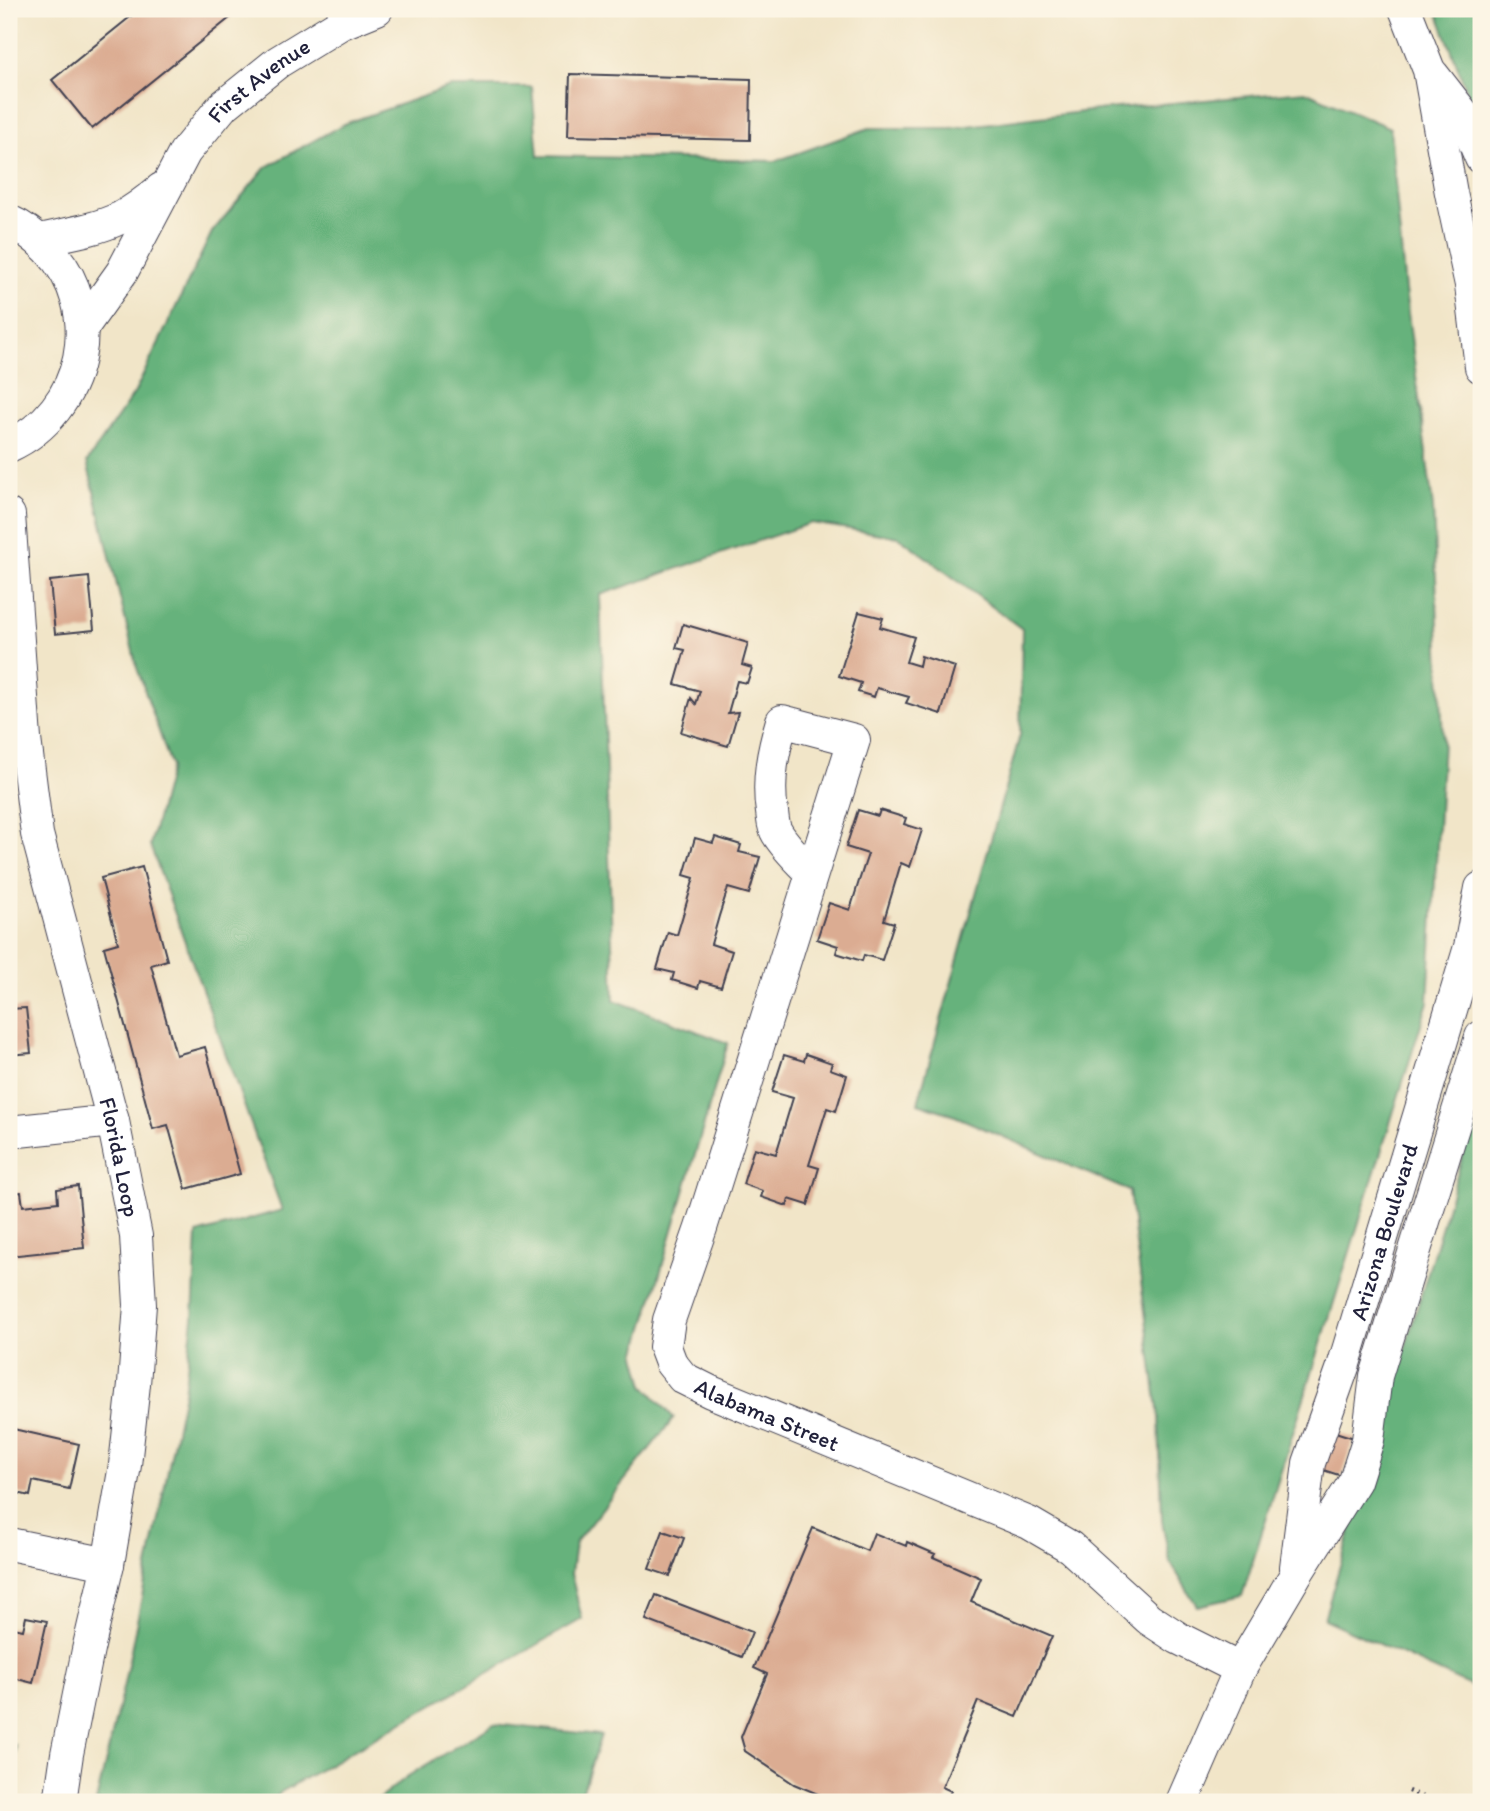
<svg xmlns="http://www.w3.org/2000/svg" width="1490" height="1811" viewBox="0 0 1490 1811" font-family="Itim,sans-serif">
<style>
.forest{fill:#66b27b;stroke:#446a5b;stroke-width:2}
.building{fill:#dbac92}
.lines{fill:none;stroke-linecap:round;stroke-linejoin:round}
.street-casing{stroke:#413f50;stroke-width:34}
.path{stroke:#413f50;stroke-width:4.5;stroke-dasharray:2 5;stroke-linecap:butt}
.street{stroke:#fff;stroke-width:32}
.labels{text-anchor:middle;stroke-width:7;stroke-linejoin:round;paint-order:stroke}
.street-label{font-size:23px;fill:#22223b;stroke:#fcf5e5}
</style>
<rect width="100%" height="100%" fill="#fcf5e5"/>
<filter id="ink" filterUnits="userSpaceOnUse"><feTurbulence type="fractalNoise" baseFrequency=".0143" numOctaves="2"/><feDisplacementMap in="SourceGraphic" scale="14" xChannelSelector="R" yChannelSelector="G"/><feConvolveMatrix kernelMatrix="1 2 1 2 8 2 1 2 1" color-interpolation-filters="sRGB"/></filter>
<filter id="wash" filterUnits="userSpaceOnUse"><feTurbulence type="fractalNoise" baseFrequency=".00686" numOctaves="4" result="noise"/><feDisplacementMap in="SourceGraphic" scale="28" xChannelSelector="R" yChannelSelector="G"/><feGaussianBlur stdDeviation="1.57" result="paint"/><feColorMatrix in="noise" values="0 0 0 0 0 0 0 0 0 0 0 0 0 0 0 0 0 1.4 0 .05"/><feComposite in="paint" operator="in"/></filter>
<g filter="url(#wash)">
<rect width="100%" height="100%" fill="#f1e5c8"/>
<path class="forest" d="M 1436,9 L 1481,9 L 1481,129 Z
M 450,87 L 532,87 L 538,156 L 776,161 L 869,128 L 951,128 L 1106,109 L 1305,91 L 1390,128 L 1405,290 L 1433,507 L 1443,742 L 1428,1002 L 1242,1596 L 1197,1606 L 1170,1562 L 1162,1521 L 1159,1417 L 1129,1191 L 948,1113 L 918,1103 L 1020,735 L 1022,629 L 899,537 L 811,523 L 600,595 L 614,1000 L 728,1043 L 636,1355 L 644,1385 L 674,1418 L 575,1543 L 571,1574 L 582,1619 L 281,1792 L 273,1802 L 96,1802 L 124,1684 L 184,1392 L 193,1318 L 197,1234 L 282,1210 L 150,845 L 171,766 L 137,668 L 87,462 L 135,392 L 212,232 L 266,167 L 344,124 Z
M 1481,1095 L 1481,1691 L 1324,1619 Z
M 493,1724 L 601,1735 L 579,1802 L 375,1802 L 408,1776 Z
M 9,1745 L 16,1746 L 9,1802 Z"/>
<g id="blocks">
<path class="building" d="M 140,9 L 241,9 L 92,129 L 52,80 Z
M 570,74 L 751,79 L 750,140 L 568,136 Z
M 89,577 L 94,630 L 55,634 L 50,581 Z
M 859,612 L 883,618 L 880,627 L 914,637 L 906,662 L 919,666 L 921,656 L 955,667 L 941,714 L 906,703 L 909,697 L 877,688 L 874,697 L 858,692 L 861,683 L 839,676 Z
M 683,624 L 748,643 L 742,665 L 752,668 L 747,683 L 737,681 L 728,713 L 738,712 L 728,746 L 681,732 L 691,698 L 696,704 L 700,691 L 675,684 L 685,650 L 676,648 Z
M 858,810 L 878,816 L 880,810 L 906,818 L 904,824 L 922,830 L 910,867 L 901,863 L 884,920 L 894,923 L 882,960 L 864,955 L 862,961 L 836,953 L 838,946 L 817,939 L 829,903 L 850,910 L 859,881 L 868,854 L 846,847 Z
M 715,837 L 741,845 L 739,852 L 760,857 L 749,894 L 728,888 L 719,916 L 711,944 L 732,951 L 721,987 L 700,981 L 698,988 L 672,980 L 674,973 L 657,969 L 668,932 L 677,935 L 694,878 L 684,875 L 695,838 L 713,843 Z
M 142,867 L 167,960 L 151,965 L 176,1055 L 205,1047 L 240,1174 L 186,1189 L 168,1125 L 153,1129 L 104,947 L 118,943 L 101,878 Z
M 26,1008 L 31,1053 L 9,1055 L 9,1009 Z
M 806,1054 L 832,1063 L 830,1069 L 847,1075 L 836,1111 L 827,1108 L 809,1165 L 819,1168 L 808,1205 L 789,1199 L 787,1206 L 761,1197 L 763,1191 L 743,1184 L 754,1148 L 776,1154 L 793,1098 L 772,1092 L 784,1055 L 804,1061 Z
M 78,1186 L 84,1248 L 9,1256 L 9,1193 L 21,1192 L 23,1206 L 58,1202 L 57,1189 Z
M 9,1428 L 79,1444 L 69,1489 L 33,1481 L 30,1496 L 9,1491 Z
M 1332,1431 L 1354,1438 L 1342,1476 L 1320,1469 Z
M 813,1528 L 867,1551 L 874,1533 L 906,1546 L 907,1542 L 935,1554 L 933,1557 L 981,1578 L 971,1602 L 1052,1636 L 1017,1717 L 978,1701 L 942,1787 L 951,1791 L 946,1802 L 837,1802 L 794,1784 L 745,1751 L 741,1737 L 767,1674 L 754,1668 Z
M 663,1531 L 684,1538 L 670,1576 L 649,1569 Z
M 656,1595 L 752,1632 L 742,1657 L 646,1620 Z
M 26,1617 L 47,1621 L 33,1683 L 9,1677 L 9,1627 L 23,1630 Z"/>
</g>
</g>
<g filter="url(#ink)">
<use href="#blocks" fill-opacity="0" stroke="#413f50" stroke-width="2"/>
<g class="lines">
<defs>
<g id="street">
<path d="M 1405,9 L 1429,70 L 1451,193 L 1471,285 L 1481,367"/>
<path d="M 1433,75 L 1461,111 L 1481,158"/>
<path d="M 9,221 C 23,227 37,238 48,249 C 107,311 85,411 9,446"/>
<path d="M 39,240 C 66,234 95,230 120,218 C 135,210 148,200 161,189"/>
<path id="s1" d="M 82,328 L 122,272 L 185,152 L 222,107 L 278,62 L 340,24 L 377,9"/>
<path id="s2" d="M 9,515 L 25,739 L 37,834 L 113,1121 L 136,1236 L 140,1305 L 134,1384 L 125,1465 L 108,1564 L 88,1650 L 67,1754 L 60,1802"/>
<path id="s3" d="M 812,873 C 800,861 786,848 777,833 C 773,827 773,819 772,812 C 767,780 773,751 782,721 L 854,740 L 701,1228 L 669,1320 L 665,1347 L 671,1363 L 683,1378 L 711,1392 L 1029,1523 L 1070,1547 L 1149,1619 L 1178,1638 L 1240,1669"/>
<path d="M 9,1132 L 113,1121"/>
<path d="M 9,1544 L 108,1564"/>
<path id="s4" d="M 1296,1567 L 1309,1463 L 1343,1367 L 1470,947 L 1481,888"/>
<path d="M 1182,1802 L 1240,1669 L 1295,1576 L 1355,1481 L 1368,1440 L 1376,1376 L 1481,1037"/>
</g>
</defs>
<use href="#street" class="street-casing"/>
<path class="path" d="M 1473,30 L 1481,31
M 1408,1791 L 1435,1802"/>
<use href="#street" class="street"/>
</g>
</g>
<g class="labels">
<g class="street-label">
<text dy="8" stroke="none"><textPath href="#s1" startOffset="308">First Avenue</textPath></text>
<text dy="8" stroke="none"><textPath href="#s2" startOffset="654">Florida Loop</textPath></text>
<text dy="8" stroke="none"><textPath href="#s4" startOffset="348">Arizona Boulevard</textPath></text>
<text dy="8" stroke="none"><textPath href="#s3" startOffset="1006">Alabama Street</textPath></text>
</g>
</g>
<rect width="1490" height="1811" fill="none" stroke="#fcf5e5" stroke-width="35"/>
</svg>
